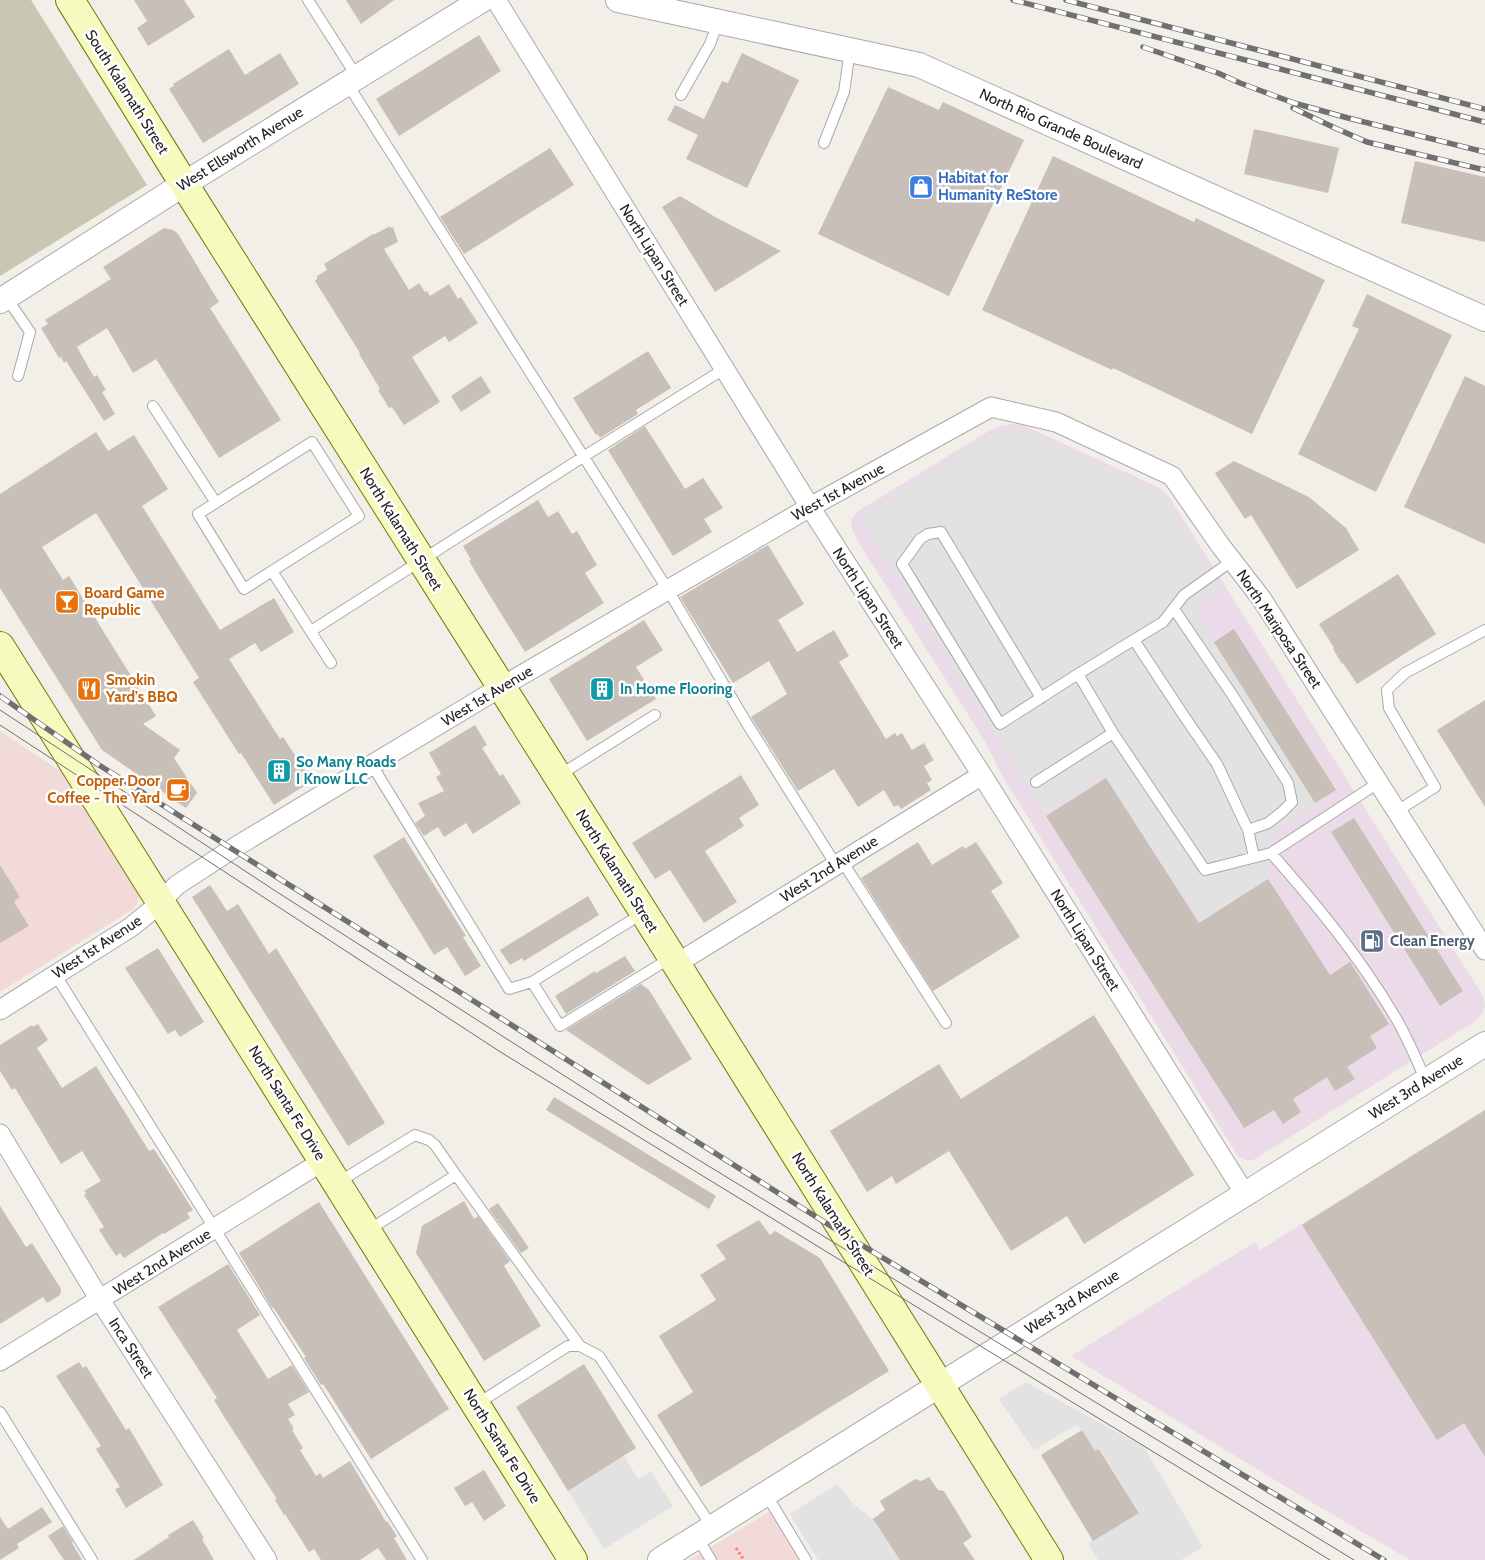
<svg xmlns="http://www.w3.org/2000/svg" width="1485" height="1560" viewBox="0 0 1485 1560" font-family="Cabin,sans-serif">
<style>
.commercial{fill:#f2dad9}
.industrial{fill:#ebdbe8}
.construction{fill:#c7c7b4}
.parking{fill:#e2e2e2}
.building{fill:#c7bfb8}
.lines{fill:none;stroke-linecap:round;stroke-linejoin:round}
.service-casing{stroke:#a9a9a9;stroke-width:12}
.minor-casing{stroke:#a9a9a9;stroke-width:21}
.tertiary-casing{stroke:#a9a9a9;stroke-width:26}
.secondary-casing{stroke:#707d05;stroke-width:30}
.path{stroke:#fa8072;stroke-width:3;stroke-dasharray:2.5 2.5;stroke-linecap:butt}
.service{stroke:#fff;stroke-width:10}
.minor{stroke:#fff;stroke-width:19}
.tertiary{stroke:#fff;stroke-width:24}
.secondary{stroke:#f7fabf;stroke-width:28}
.tram{stroke:#707070;stroke-width:1}
.rail-casing{stroke:#707070;stroke-width:5.5}
.rail{stroke:#fff;stroke-width:4;stroke-dasharray:11;stroke-linecap:butt}
.labels{text-anchor:middle;stroke-width:5;stroke-linejoin:round;paint-order:stroke}
.street-label{font-size:15px;fill:#222;stroke:#fff}
.shop-label{font-size:15px;font-weight:bold;fill:#366cbe;stroke:#fff;text-anchor:start}
.food-label{font-size:15px;font-weight:bold;fill:#c56008;stroke:#fff;text-anchor:start}
.culture-label{font-size:15px;font-weight:bold;fill:#0d838f;stroke:#fff;text-anchor:start}
.service-label{font-size:15px;font-weight:bold;fill:#4e5e75;stroke:#fff;text-anchor:start}
</style>
<rect width="100%" height="100%" fill="#f2efe9"/>
<path class="commercial" d="M 0,731 L 68,776 L 139,895 L 137,904 L 132,910 L 0,992 Z
M 772,1510 L 802,1560 L 689,1560 Z"/>
<path class="industrial" d="M 1012,424 L 1023,425 L 1160,488 L 1168,495 L 1483,996 L 1485,1006 L 1483,1013 L 1474,1022 L 1253,1160 L 1245,1160 L 1238,1156 L 1001,774 L 986,743 L 857,540 L 852,529 L 851,520 L 858,511 L 992,429 L 1000,426 Z
M 1485,1110 L 1485,1560 L 1410,1560 L 1306,1499 L 1071,1356 L 1255,1242 L 1260,1250 Z"/>
<path class="construction" d="M 0,0 L 31,0 L 147,185 L 0,276 Z"/>
<path class="parking" d="M 1013,429 L 1026,431 L 1158,490 L 1165,496 L 1221,588 L 1193,606 L 1318,805 L 1273,831 L 1268,879 L 1200,922 L 1104,775 L 1044,813 L 860,517 L 991,434 L 1001,430 Z
M 1026,1382 L 1144,1447 L 1203,1547 L 1181,1560 L 1098,1560 L 1088,1543 L 1139,1512 L 1100,1449 L 1095,1451 L 1077,1424 L 1034,1450 L 999,1399 Z
M 624,1456 L 638,1479 L 651,1471 L 673,1506 L 604,1549 L 568,1491 Z
M 837,1484 L 853,1504 L 873,1519 L 900,1560 L 818,1560 L 790,1514 Z"/>
<path class="building" d="M 134,0 L 184,0 L 195,17 L 148,46 L 137,28 L 147,21 Z
M 346,0 L 394,0 L 361,24 Z
M 479,35 L 501,71 L 399,136 L 376,99 Z
M 229,49 L 245,75 L 280,53 L 299,84 L 203,143 L 169,89 L 174,86 L 173,84 Z
M 742,53 L 799,80 L 747,188 L 686,159 L 698,135 L 667,120 L 675,105 L 704,119 L 722,81 L 728,83 Z
M 888,87 L 939,110 L 943,102 L 1024,140 L 949,296 L 818,234 Z
M 1254,129 L 1339,148 L 1328,193 L 1244,174 Z
M 550,148 L 574,185 L 464,254 L 440,217 Z
M 1053,156 L 1194,222 L 1196,218 L 1325,280 L 1252,434 L 1113,368 L 1112,370 L 982,310 Z
M 1415,161 L 1485,177 L 1485,242 L 1401,223 Z
M 680,196 L 717,218 L 781,251 L 715,292 L 662,207 Z
M 390,226 L 391,228 L 393,227 L 398,242 L 384,249 L 409,290 L 419,283 L 425,292 L 427,291 L 430,296 L 449,284 L 458,299 L 461,297 L 478,323 L 449,342 L 445,336 L 412,357 L 440,402 L 404,425 L 392,407 L 389,408 L 378,390 L 380,389 L 359,354 L 360,353 L 315,281 L 317,279 L 317,276 L 327,270 L 324,264 L 373,234 L 373,235 Z
M 164,228 L 173,230 L 178,234 L 219,302 L 210,308 L 281,420 L 219,458 L 156,359 L 133,373 L 107,328 L 77,347 L 94,377 L 97,375 L 106,390 L 102,392 L 115,414 L 104,421 L 66,361 L 64,363 L 61,357 L 59,358 L 41,328 L 48,324 L 45,320 L 111,279 L 103,267 Z
M 1367,294 L 1452,335 L 1376,492 L 1298,454 L 1359,329 L 1352,326 Z
M 648,351 L 671,388 L 636,410 L 638,414 L 600,438 L 598,434 L 596,435 L 573,398 Z
M 481,376 L 491,392 L 461,412 L 451,396 Z
M 1465,376 L 1485,386 L 1485,544 L 1404,507 Z
M 645,426 L 685,489 L 703,478 L 723,508 L 704,519 L 712,532 L 673,556 L 608,450 Z
M 96,432 L 108,451 L 134,435 L 139,443 L 168,489 L 142,506 L 220,630 L 274,598 L 294,632 L 261,652 L 255,643 L 229,659 L 280,739 L 283,737 L 312,781 L 274,805 L 241,753 L 239,754 L 193,682 L 199,678 L 96,513 L 42,547 L 63,580 L 69,576 L 156,716 L 143,724 L 180,750 L 174,758 L 197,793 L 186,808 L 102,750 L 0,588 L 0,494 Z
M 1234,461 L 1309,497 L 1346,528 L 1359,550 L 1297,589 L 1251,515 L 1245,519 L 1215,473 Z
M 538,500 L 548,517 L 558,511 L 572,534 L 577,531 L 597,565 L 585,573 L 604,603 L 525,652 L 487,591 L 469,561 L 471,560 L 463,546 Z
M 768,545 L 804,604 L 778,620 L 797,652 L 834,630 L 849,656 L 839,662 L 886,739 L 895,733 L 897,736 L 902,733 L 912,750 L 924,743 L 933,759 L 934,760 L 924,766 L 932,780 L 927,783 L 931,790 L 901,809 L 898,805 L 894,807 L 884,790 L 858,807 L 834,769 L 798,791 L 751,717 L 787,694 L 769,661 L 733,683 L 680,597 Z
M 1398,574 L 1436,634 L 1357,684 L 1343,663 L 1342,664 L 1333,649 L 1334,648 L 1319,624 Z
M 644,620 L 663,650 L 636,667 L 656,699 L 587,741 L 549,679 Z
M 1234,629 L 1336,790 L 1315,803 L 1214,642 Z
M 1485,700 L 1485,807 L 1437,730 Z
M 475,725 L 487,745 L 482,748 L 500,776 L 503,774 L 521,803 L 473,834 L 466,823 L 444,837 L 438,827 L 424,836 L 415,823 L 425,816 L 418,803 L 444,791 L 436,777 L 441,774 L 429,753 Z
M 741,775 L 759,805 L 739,818 L 744,826 L 705,851 L 737,902 L 704,923 L 670,870 L 655,879 L 632,843 Z
M 1106,778 L 1199,923 L 1268,879 L 1330,975 L 1350,962 L 1389,1024 L 1370,1036 L 1377,1048 L 1347,1067 L 1355,1079 L 1335,1091 L 1327,1077 L 1293,1099 L 1301,1112 L 1283,1124 L 1274,1110 L 1244,1128 L 1046,816 Z
M 1354,818 L 1463,991 L 1440,1006 L 1331,832 Z
M 404,837 L 466,936 L 463,937 L 481,966 L 465,976 L 447,947 L 434,955 L 373,856 Z
M 918,842 L 932,865 L 963,846 L 965,849 L 976,842 L 1003,883 L 991,891 L 1020,937 L 933,991 L 861,878 Z
M 0,865 L 20,897 L 14,902 L 29,926 L 0,943 Z
M 210,885 L 227,911 L 238,904 L 269,954 L 276,948 L 385,1123 L 348,1146 L 192,897 Z
M 588,896 L 599,915 L 524,961 L 522,958 L 510,965 L 500,950 Z
M 158,948 L 204,1022 L 180,1037 L 175,1030 L 168,1034 L 125,968 Z
M 625,956 L 635,971 L 566,1014 L 555,996 L 595,971 L 596,973 Z
M 641,984 L 649,990 L 692,1059 L 648,1085 L 566,1030 Z
M 1094,1015 L 1194,1175 L 1084,1244 L 1067,1216 L 1011,1251 L 949,1151 L 896,1184 L 892,1176 L 867,1192 L 830,1131 L 939,1064 L 961,1099 Z
M 38,1024 L 48,1040 L 37,1048 L 62,1088 L 96,1066 L 149,1151 L 154,1149 L 193,1210 L 187,1213 L 190,1218 L 164,1234 L 163,1233 L 124,1258 L 120,1253 L 116,1256 L 99,1230 L 104,1227 L 84,1195 L 86,1193 L 84,1191 L 101,1181 L 82,1151 L 61,1164 L 15,1088 L 12,1090 L 0,1071 L 0,1045 L 32,1025 L 33,1027 Z
M 554,1097 L 716,1196 L 709,1209 L 546,1110 Z
M 1485,1110 L 1485,1457 L 1464,1423 L 1437,1440 L 1302,1225 Z
M 464,1201 L 474,1219 L 478,1216 L 510,1261 L 504,1266 L 541,1326 L 484,1361 L 416,1253 L 422,1226 Z
M 319,1202 L 449,1409 L 371,1459 L 323,1384 L 321,1385 L 304,1358 L 306,1357 L 273,1307 L 272,1308 L 239,1253 Z
M 498,1203 L 529,1248 L 521,1253 L 489,1209 Z
M 0,1206 L 26,1247 L 32,1243 L 61,1289 L 60,1295 L 47,1303 L 43,1297 L 0,1324 Z
M 759,1220 L 770,1235 L 775,1231 L 820,1258 L 889,1371 L 701,1487 L 657,1415 L 693,1392 L 659,1336 L 716,1300 L 700,1275 L 726,1259 L 716,1245 Z
M 228,1264 L 260,1315 L 237,1330 L 268,1379 L 292,1365 L 309,1392 L 288,1404 L 295,1415 L 288,1419 L 294,1429 L 292,1430 L 303,1448 L 300,1450 L 316,1476 L 320,1473 L 323,1478 L 350,1461 L 386,1522 L 387,1521 L 397,1536 L 394,1538 L 407,1560 L 386,1560 L 378,1548 L 360,1560 L 321,1560 L 314,1549 L 309,1552 L 285,1514 L 284,1515 L 275,1500 L 277,1499 L 223,1415 L 214,1400 L 217,1398 L 158,1307 Z
M 79,1362 L 83,1368 L 86,1366 L 126,1430 L 129,1428 L 163,1485 L 126,1508 L 115,1489 L 120,1487 L 96,1449 L 101,1446 L 56,1376 Z
M 584,1364 L 636,1448 L 568,1491 L 516,1407 Z
M 1082,1430 L 1095,1451 L 1099,1449 L 1139,1513 L 1093,1541 L 1041,1455 Z
M 484,1470 L 506,1506 L 484,1521 L 472,1502 L 465,1506 L 454,1488 Z
M 929,1477 L 938,1490 L 944,1491 L 972,1537 L 963,1543 L 975,1560 L 900,1560 L 873,1519 L 885,1510 L 880,1501 L 915,1479 L 921,1481 Z
M 42,1507 L 52,1522 L 17,1544 L 19,1548 L 0,1560 L 0,1517 L 8,1529 Z
M 193,1520 L 204,1538 L 202,1539 L 214,1560 L 134,1560 L 169,1537 L 168,1535 Z
M 63,1526 L 73,1542 L 72,1543 L 82,1560 L 64,1560 L 48,1536 Z"/>
<g class="lines">
<defs>
<path id="service" d="M 308,0 L 357,77
M 347,83 L 668,590 L 746,722 L 836,865
M 681,95 L 710,44 L 718,22
M 824,143 L 844,92 L 850,50
M 6,297 L 30,332 L 18,376
M 153,406 L 216,503
M 272,571 L 359,516 L 312,442 L 198,514 L 244,589 L 272,571 L 331,663
M 1174,609 L 1233,696 L 1288,783 L 1292,802 L 1282,812 L 1268,823 L 1248,830
M 311,631 L 583,457 L 724,369
M 1134,640 L 1184,716 L 1217,764 L 1248,830 L 1254,857
M 1041,698 L 941,532 L 928,534 L 920,539 L 902,564 L 1000,724 L 1078,674
M 1113,733 L 1205,870 L 1271,853 L 1378,783
M 372,765 L 509,989 L 532,982
M 558,776 L 655,715
M 1036,782 L 1113,733 L 1078,674 L 1163,622 L 1184,595 L 1232,561
M 1397,811 L 1435,787 L 1389,708 L 1387,690 L 1405,673 L 1485,630
M 1271,853 C 1316,904 1359,956 1394,1015 C 1407,1036 1416,1059 1426,1081
M 842,861 L 946,1023
M 643,913 L 532,982 L 560,1026 L 672,957
M 55,974 L 422,1560
M 337,1183 L 415,1135 L 429,1140 L 435,1145 L 456,1175
M 367,1231 L 456,1175 L 580,1346
M 477,1404 L 568,1346 L 580,1346 L 599,1356 L 712,1527
M 0,1412 L 92,1560
M 766,1494 L 806,1560
M 697,1537 L 711,1560"/>
<path id="minor" d="M 496,0 L 810,507 L 982,775 L 1245,1194
M 676,964 L 982,775
M 0,1010 L 131,927 L 152,910 L 177,885 L 237,846 L 501,687 L 810,507 L 991,407 L 1056,422 L 1172,476 L 1220,545 L 1261,598 L 1485,950
M 0,1134 L 100,1300 L 267,1560
M 0,1361 L 323,1161"/>
<path id="tertiary" d="M 618,0 L 919,65 L 1485,319
M 0,301 L 184,184 L 482,0
M 660,1560 L 1485,1044"/>
<path id="secondary" d="M 70,0 L 184,184 L 672,957 L 1049,1560
M 0,646 L 573,1560"/>
</defs>
<use href="#service" class="service-casing"/>
<use href="#minor" class="minor-casing"/>
<use href="#tertiary" class="tertiary-casing"/>
<use href="#secondary" class="secondary-casing"/>
<path class="path" d="M 736,1548 L 744,1560"/>
<use href="#service" class="service"/>
<use href="#minor" class="minor"/>
<use href="#tertiary" class="tertiary"/>
<use href="#secondary" class="secondary"/>
<path class="tram" d="M 0,710 L 277,892 L 643,1126 L 1354,1560
M 0,725 L 502,1053 L 1330,1560"/>
<defs>
<path id="rail" d="M 1013,0 L 1485,122
M 1066,0 L 1485,109
M 1143,47 L 1218,73 L 1240,83 L 1294,103 L 1348,118 L 1485,152
M 1293,108 L 1335,128 L 1367,142 L 1485,170
M 0,696 L 99,765 L 845,1235 L 1384,1560"/>
</defs>
<use href="#rail" class="rail-casing"/>
<use href="#rail" class="rail"/>
</g>
<defs>
<symbol id="shop-square" viewBox="-11 -11 22 22"><rect x="-9" y="-9" width="18" height="18" rx="4" fill="#3f7fe0" stroke="#fff"/><path d="M-5-2.5h2.3a2.7 3.5 0 0 1 5.4 0H5L5.5 6h-11ZM-1.5-2.5h3a1.5 2.3 0 0 0-3 0Z" fill="#fff"/></symbol>
<symbol id="bar-square" viewBox="-11 -11 22 22"><rect x="-9" y="-9" width="18" height="18" rx="4" fill="#e8710a" stroke="#fff"/><path d="M-6-5H6L.8 .8V4.5H3.5V6h-7V4.5H-.8V.8Z" fill="#fff"/></symbol>
<symbol id="restaurant-square" viewBox="-11 -11 22 22"><rect x="-9" y="-9" width="18" height="18" rx="4" fill="#e8710a" stroke="#fff"/><path d="M-5-6h1v4h1v-4h1v4h1v-4h1v5L-1.5 .5V6h-2V.5L-5-1ZM5-6V6H3V1.5H1.5Q1.5-4 5-6Z" fill="#fff"/></symbol>
<symbol id="building-square" viewBox="-11 -11 22 22"><rect x="-9" y="-9" width="18" height="18" rx="4" fill="#0f9aa8" stroke="#fff"/><path d="M-4-6H4V6H1V3H-1V6H-4ZM-2.5-4.3h1.7v1.8h-1.7ZM.8-4.3h1.7v1.8H.8ZM-2.5-1h1.7V.8h-1.7ZM.8-1h1.7V.8H.8Z" fill="#fff"/></symbol>
<symbol id="cafe-square" viewBox="-11 -11 22 22"><rect x="-9" y="-9" width="18" height="18" rx="4" fill="#e8710a" stroke="#fff"/><path d="M-5.5-4.5H6V0H3Q3 3.5 0 3.5H-2.5Q-5.5 3.5-5.5 0ZM3-3.2v2h1.7v-2ZM-6 4.5H4V6H-6Z" fill="#fff"/></symbol>
<symbol id="fuel-square" viewBox="-11 -11 22 22"><rect x="-9" y="-9" width="18" height="18" rx="4" fill="#5c6f8a" stroke="#fff"/><path d="M-5.5-6h7V0h2V4h1.3V-2.5L3-4.5l.8-.8L6-3V5H2.5V1h-1V6h-7ZM-4.2-4.7v3.2H.2V-4.7Z" fill="#fff"/></symbol>
</defs>
<g fill-rule="evenodd">
<use href="#shop-square" x="907" y="173" width="28" height="28"/>
<use href="#bar-square" x="53" y="588" width="28" height="28"/>
<use href="#restaurant-square" x="75" y="675" width="28" height="28"/>
<use href="#building-square" x="588" y="675" width="28" height="28"/>
<use href="#building-square" x="265" y="757" width="28" height="28"/>
<use href="#cafe-square" x="164" y="776" width="28" height="28"/>
<use href="#fuel-square" x="1358" y="927" width="28" height="28"/>
</g>
<g class="labels">
<g class="street-label">
<text transform="translate(127 92) rotate(58)" y="5">South Kalamath Street</text>
<text transform="translate(1061 129) rotate(24)" y="5">North Rio Grande Boulevard</text>
<text transform="translate(240 149) rotate(-32)" y="5">West Ellsworth Avenue</text>
<text transform="translate(654 255) rotate(58)" y="5">North Lipan Street</text>
<text transform="translate(838 492) rotate(-29)" y="5">West 1st Avenue</text>
<text transform="translate(401 529) rotate(58)" y="5">North Kalamath Street</text>
<text transform="translate(868 598) rotate(57)" y="5">North Lipan Street</text>
<text transform="translate(1279 629) rotate(56)" y="5">North Mariposa Street</text>
<text transform="translate(487 696) rotate(-31)" y="5">West 1st Avenue</text>
<text transform="translate(829 869) rotate(-32)" y="5">West 2nd Avenue</text>
<text transform="translate(617 871) rotate(58)" y="5">North Kalamath Street</text>
<text transform="translate(1085 940) rotate(58)" y="5">North Lipan Street</text>
<text transform="translate(97 947) rotate(-33)" y="5">West 1st Avenue</text>
<text transform="translate(1416 1087) rotate(-32)" y="5">West 3rd Avenue</text>
<text transform="translate(287 1103) rotate(58)" y="5">North Santa Fe Drive</text>
<text transform="translate(833 1214) rotate(58)" y="5">North Kalamath Street</text>
<text transform="translate(162 1262) rotate(-32)" y="5">West 2nd Avenue</text>
<text transform="translate(1072 1302) rotate(-32)" y="5">West 3rd Avenue</text>
<text transform="translate(131 1348) rotate(57)" y="5">Inca Street</text>
<text transform="translate(502 1446) rotate(58)" y="5">North Santa Fe Drive</text>
</g>
<g class="shop-label">
<text x="938" y="183">Habitat for<tspan x="938" dy="17">Humanity ReStore</tspan></text>
</g>
<g class="food-label">
<text x="84" y="598">Board Game<tspan x="84" dy="17">Republic</tspan></text>
<text x="106" y="685">Smokin<tspan x="106" dy="17">Yard's BBQ</tspan></text>
<text x="160" y="786" text-anchor="end">Copper Door<tspan x="160" dy="17">Coffee - The Yard</tspan></text>
</g>
<g class="culture-label">
<text x="620" y="694">In Home Flooring</text>
<text x="296" y="767">So Many Roads<tspan x="296" dy="17">I Know LLC</tspan></text>
</g>
<g class="service-label">
<text x="1390" y="946">Clean Energy</text>
</g>
</g>
</svg>
